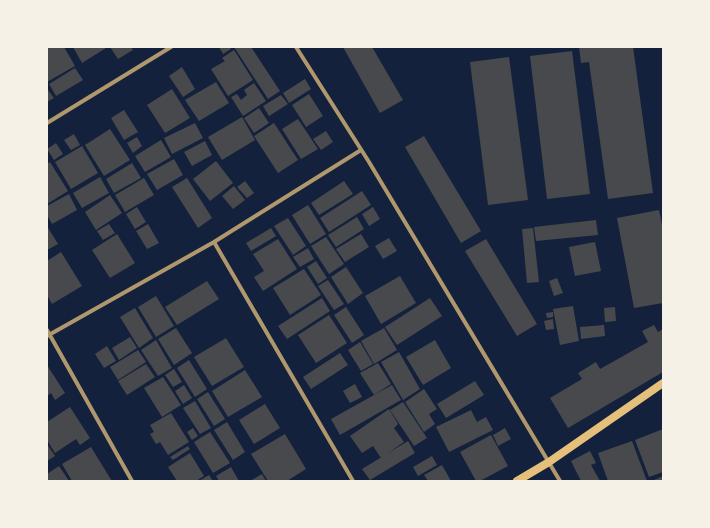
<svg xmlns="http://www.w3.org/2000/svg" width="710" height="528" viewBox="0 0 710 528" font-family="'Golos Text',sans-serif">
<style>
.building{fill:#48494c}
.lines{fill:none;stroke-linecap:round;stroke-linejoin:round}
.minor{stroke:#b1986c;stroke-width:4}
.secondary{stroke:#e5c07b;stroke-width:8}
</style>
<rect width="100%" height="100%" fill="#14213d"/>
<path class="building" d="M 48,47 L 64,47 L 75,66 L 47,82 Z
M 73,47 L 106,47 L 106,48 L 82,63 Z
M 110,47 L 131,47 L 133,50 L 118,59 Z
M 219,47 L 229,47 L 231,49 L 223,54 Z
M 234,47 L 251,47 L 280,91 L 268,99 Z
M 343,47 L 372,47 L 403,100 L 380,113 Z
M 579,47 L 633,47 L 653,193 L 608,199 L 589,62 L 581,63 Z
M 234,50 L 253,80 L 228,96 L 211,69 L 225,61 L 222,58 Z
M 572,51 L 590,194 L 547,199 L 530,56 Z
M 509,57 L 528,200 L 488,205 L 470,62 Z
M 182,67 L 195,89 L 183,97 L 169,76 Z
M 75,68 L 83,80 L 56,96 L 49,84 Z
M 305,79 L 311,89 L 289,103 L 283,93 Z
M 216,82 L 229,103 L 199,121 L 185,100 Z
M 254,83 L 266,101 L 243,116 L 231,97 L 237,94 L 241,100 L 247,95 L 244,90 Z
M 172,89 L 190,118 L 165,133 L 147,105 Z
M 47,90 L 48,90 L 54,98 L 47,102 Z
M 309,94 L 323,116 L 306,127 L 292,105 Z
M 281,95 L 288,104 L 269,116 L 263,106 Z
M 259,108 L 269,123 L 254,133 L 244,118 Z
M 124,110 L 138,132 L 124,140 L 111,118 Z
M 242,117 L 255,140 L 222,160 L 208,137 Z
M 298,119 L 318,149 L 301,159 L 282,129 Z
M 195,123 L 203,138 L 172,154 L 164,138 Z
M 274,123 L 298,160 L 278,173 L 254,136 Z
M 110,129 L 130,160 L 104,176 L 85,145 Z
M 326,131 L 333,142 L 321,150 L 313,139 Z
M 74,134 L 80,145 L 71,150 L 64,140 Z
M 424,136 L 481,231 L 461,243 L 405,147 Z
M 137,137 L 142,146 L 133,153 L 127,143 Z
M 161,140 L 171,157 L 145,172 L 135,156 Z
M 205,141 L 212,155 L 192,166 L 184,152 Z
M 56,143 L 63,154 L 54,160 L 47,149 Z
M 82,146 L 98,173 L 71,189 L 55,162 Z
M 174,159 L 183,175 L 157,190 L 147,174 Z
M 216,161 L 233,183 L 210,201 L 193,179 Z
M 50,162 L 68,191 L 47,204 L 47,164 Z
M 132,163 L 141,178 L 114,193 L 106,179 Z
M 100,177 L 109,193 L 82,208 L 73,193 Z
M 144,178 L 154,195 L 125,212 L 115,195 Z
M 187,178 L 212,218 L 198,228 L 172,187 Z
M 245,181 L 254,193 L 247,198 L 237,187 Z
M 344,181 L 353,194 L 319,215 L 311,203 Z
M 234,186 L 245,200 L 233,209 L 222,196 Z
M 362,191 L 371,205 L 329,232 L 320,218 Z
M 69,194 L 77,210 L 52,224 L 47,215 L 47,206 Z
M 110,195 L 122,213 L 96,230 L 85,212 Z
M 308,205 L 326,234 L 310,244 L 292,215 Z
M 137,207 L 146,222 L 135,229 L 126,214 Z
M 373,207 L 380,219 L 369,226 L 362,214 Z
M 659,210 L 663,229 L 663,303 L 634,308 L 617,218 Z
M 357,217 L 364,229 L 336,247 L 328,235 Z
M 288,218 L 306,246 L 293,255 L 274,226 Z
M 596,220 L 598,235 L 536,241 L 534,227 Z
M 109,224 L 115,233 L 103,240 L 97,231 Z
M 148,224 L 159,243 L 147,249 L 136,231 Z
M 47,226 L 58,244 L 47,250 Z
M 271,228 L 276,236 L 251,251 L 246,243 Z
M 533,228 L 539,282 L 527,283 L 522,229 Z
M 117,234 L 135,263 L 110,278 L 92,250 Z
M 361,234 L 369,247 L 345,262 L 336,249 Z
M 326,237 L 344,264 L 329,274 L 311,246 Z
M 389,238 L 397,251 L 383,259 L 375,246 Z
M 278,239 L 297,269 L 263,291 L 254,277 L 264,271 L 253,254 Z
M 486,239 L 537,324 L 517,336 L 465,251 Z
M 595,242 L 601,271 L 575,276 L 569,247 Z
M 308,248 L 314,259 L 300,267 L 293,257 Z
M 61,252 L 82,286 L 52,304 L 47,295 L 47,261 Z
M 316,261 L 327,278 L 318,284 L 307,267 Z
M 346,267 L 363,293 L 348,304 L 331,277 Z
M 304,269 L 321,295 L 290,315 L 273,288 Z
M 400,276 L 416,303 L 381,324 L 365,296 Z
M 557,278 L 563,293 L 554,296 L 549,281 Z
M 328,280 L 344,304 L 334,310 L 318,286 Z
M 207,281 L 219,299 L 177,325 L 165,307 Z
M 156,296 L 174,326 L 156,337 L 138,307 Z
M 322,298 L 330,311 L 287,339 L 278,326 Z
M 430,298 L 442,316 L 397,345 L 385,327 Z
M 573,306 L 579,341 L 560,345 L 553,309 Z
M 346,307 L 364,335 L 352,343 L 334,315 Z
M 615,307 L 616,321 L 605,322 L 604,308 Z
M 135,308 L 153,338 L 139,348 L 120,317 Z
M 553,312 L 553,317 L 547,318 L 546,313 Z
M 329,315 L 347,343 L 316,363 L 298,335 Z
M 553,319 L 554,329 L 546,330 L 544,321 Z
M 604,325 L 605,336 L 581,339 L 580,327 Z
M 654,325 L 658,332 L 663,329 L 663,372 L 568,428 L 550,398 L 582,379 L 578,373 L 596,362 L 600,369 L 648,342 L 642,331 Z
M 176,328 L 192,353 L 174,365 L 158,339 Z
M 384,328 L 397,350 L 374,364 L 361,341 Z
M 130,337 L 137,348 L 119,360 L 112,348 Z
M 226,338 L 244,367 L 212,386 L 194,357 Z
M 156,340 L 172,368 L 158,376 L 141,350 Z
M 435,340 L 451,368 L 423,385 L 406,357 Z
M 360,342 L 373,364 L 361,371 L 348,350 Z
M 107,346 L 116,361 L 104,368 L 95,354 Z
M 138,350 L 146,362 L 118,380 L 110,367 Z
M 399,352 L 420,389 L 403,400 L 381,362 Z
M 340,353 L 348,365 L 311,389 L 303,377 Z
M 189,360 L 207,389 L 195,397 L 177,368 Z
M 378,363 L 391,384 L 374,395 L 360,373 Z
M 146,364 L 155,377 L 127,395 L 118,381 Z
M 47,365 L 65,393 L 55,400 L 51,393 L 47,396 Z
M 174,369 L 182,382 L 173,387 L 165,375 Z
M 245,370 L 262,397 L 228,417 L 212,391 Z
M 163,377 L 181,405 L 162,417 L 144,388 Z
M 475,381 L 484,395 L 446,418 L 437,404 Z
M 355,384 L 362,397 L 350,403 L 343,391 Z
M 184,385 L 192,398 L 183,404 L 175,391 Z
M 392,385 L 401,400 L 340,435 L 331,419 Z
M 424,389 L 437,409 L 429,414 L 435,424 L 424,432 L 405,402 Z
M 208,392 L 225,419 L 214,426 L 197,399 Z
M 195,401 L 211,428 L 200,434 L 183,408 Z
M 403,402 L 427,438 L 414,446 L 390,410 Z
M 265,404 L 280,428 L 254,444 L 239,420 Z
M 70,407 L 90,438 L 80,445 L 76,439 L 55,453 L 47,440 L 47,422 Z
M 389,409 L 398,424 L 394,428 L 404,442 L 381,458 L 373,446 L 362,453 L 350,436 Z
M 471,410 L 477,422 L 486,417 L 493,430 L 449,452 L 436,427 Z
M 171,413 L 189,442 L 168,455 L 160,442 L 156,444 L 150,434 L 154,432 L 150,425 Z
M 227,422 L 245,452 L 233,460 L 214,430 Z
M 193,428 L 198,436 L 192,440 L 187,432 Z
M 505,428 L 511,439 L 498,446 L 493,435 Z
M 663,429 L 663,472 L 649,477 L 635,440 Z
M 210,432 L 230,463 L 213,473 L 194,442 Z
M 285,434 L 306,469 L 287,481 L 268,481 L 251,454 Z
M 491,435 L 508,466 L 480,481 L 476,481 L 460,452 Z
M 408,441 L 415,453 L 370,480 L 362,469 Z
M 632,441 L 647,481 L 608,481 L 598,453 Z
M 47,444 L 55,456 L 47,461 Z
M 188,446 L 190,449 L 173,460 L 170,457 Z
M 91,447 L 110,478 L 112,481 L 72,481 L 62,464 Z
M 590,451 L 596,463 L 591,465 L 600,481 L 581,481 L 571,461 Z
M 190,453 L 204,476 L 196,481 L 177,481 L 168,467 Z
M 432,456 L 437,465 L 418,476 L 413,467 Z
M 442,465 L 451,481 L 428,481 L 424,475 Z
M 59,466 L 69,481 L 47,481 L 47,474 Z
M 231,467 L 239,481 L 219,481 L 216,476 Z
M 262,474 L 266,481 L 250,481 Z
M 209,475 L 213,481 L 199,481 Z
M 663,476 L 663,481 L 652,481 Z"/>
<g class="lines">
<path class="minor" d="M 296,47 L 369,162 L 560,481
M 47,123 L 171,47
M 214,242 L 353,481
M 47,330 L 132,481
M 47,336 L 214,242 L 361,150"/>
<path class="secondary" d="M 517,481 L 549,462 L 663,383"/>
</g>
<rect width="710" height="528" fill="none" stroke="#f6f1e7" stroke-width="96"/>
</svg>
